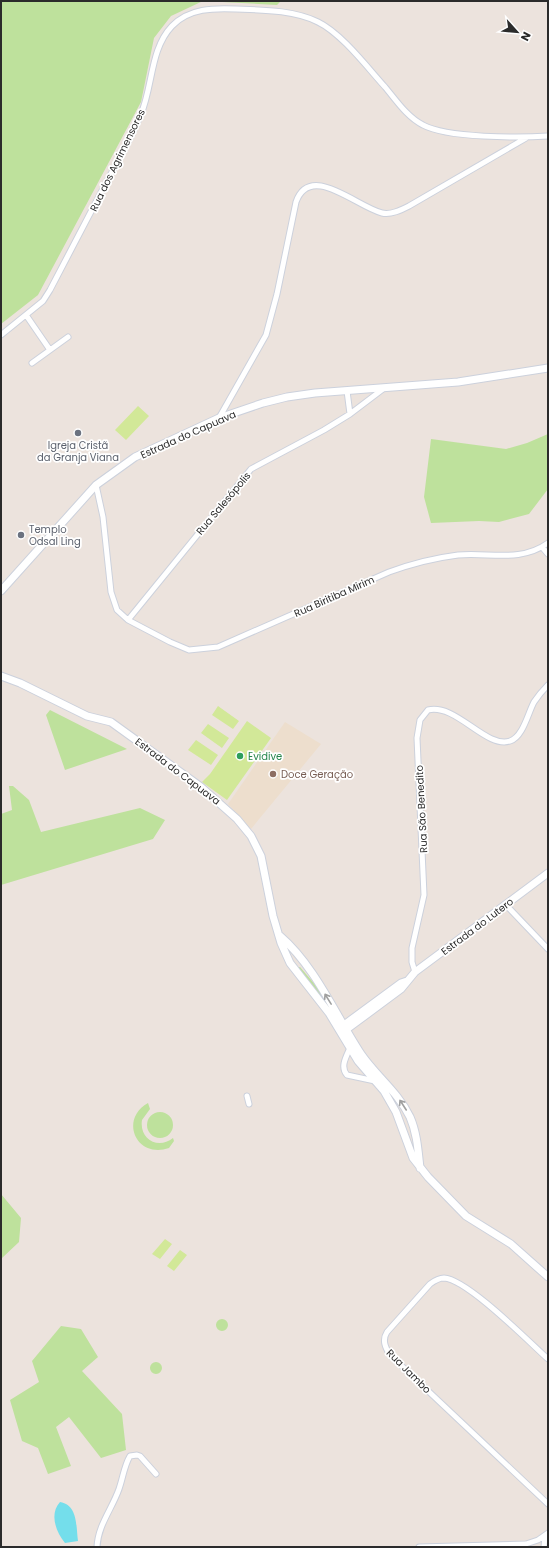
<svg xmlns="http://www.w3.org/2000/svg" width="549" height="1548" viewBox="0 0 549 1548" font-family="Poppins,sans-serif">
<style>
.education{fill:#eddecd}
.green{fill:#bee19c}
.pitch{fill:#d2e898}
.water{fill:#74deeb}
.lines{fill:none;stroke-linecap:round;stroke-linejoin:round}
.minor-casing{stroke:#ccd1dc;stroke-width:7}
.tertiary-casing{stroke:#ccd1dc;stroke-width:9}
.secondary-casing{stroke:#ccd1dc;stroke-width:9}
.minor{stroke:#fff;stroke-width:5}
.tertiary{stroke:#fff;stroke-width:7}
.secondary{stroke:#fff;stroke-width:7}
.oneway{stroke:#a0a0a0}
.worship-dot{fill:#6b7280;stroke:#fff;stroke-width:1.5}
.leisure-dot{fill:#2e9e5b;stroke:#fff;stroke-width:1.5}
.education-dot{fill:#8d6e63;stroke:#fff;stroke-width:1.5}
.labels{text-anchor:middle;stroke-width:3.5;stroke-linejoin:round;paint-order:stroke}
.street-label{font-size:10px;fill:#2b2b2b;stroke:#fff}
.worship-label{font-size:10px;fill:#5b616d;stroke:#fff}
.leisure-label{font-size:10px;fill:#27864d;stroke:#fff;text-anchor:start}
.education-label{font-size:10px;fill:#785e54;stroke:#fff;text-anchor:start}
</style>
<rect width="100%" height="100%" fill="#ece3dd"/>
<path class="education" d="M 285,722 L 321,744 L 251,829 L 228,804 Z"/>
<path class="green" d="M 1,1 L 281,1 L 277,5 L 203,1 L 171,16 L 154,38 L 141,102 L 38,295 L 1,324 Z
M 548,434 L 548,489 L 529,514 L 499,522 L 479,521 L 431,523 L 424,497 L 431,439 L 506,449 L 527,443 Z
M 50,710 L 127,749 L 65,770 L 46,715 Z
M 9,786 L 13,786 L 29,800 L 41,832 L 140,808 L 165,820 L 153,839 L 1,885 L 1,814 L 12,810 Z
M 300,967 L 318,988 L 329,1006 L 306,981 L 297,968 Z
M 148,1103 L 150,1109 L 142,1120 C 139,1139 158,1150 173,1138 L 174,1141 L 169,1148 C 136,1159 119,1119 148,1103 Z
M147 1125a13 13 0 1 1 26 0a13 13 0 1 1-26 0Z
M 1,1194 L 21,1218 L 19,1242 L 1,1259 Z
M216 1325a6 6 0 1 1 12 0a6 6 0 1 1-12 0Z
M 61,1326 L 81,1329 L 98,1357 L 82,1371 L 122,1414 L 126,1450 L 101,1458 L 69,1417 L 56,1427 L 71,1466 L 48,1474 L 38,1448 L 22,1441 L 10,1400 L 39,1382 L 32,1361 Z
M150 1368a6 6 0 1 1 12 0a6 6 0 1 1-12 0Z"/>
<path class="pitch" d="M 138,406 L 149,416 L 126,440 L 115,430 Z
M 218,706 L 239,721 L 233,729 L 212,715 Z
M 247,721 L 271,738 L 227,800 L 202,782 L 210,774 Z
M 208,724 L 229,738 L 222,748 L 201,733 Z
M 196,740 L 218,755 L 211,765 L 188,750 Z
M 165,1239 L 172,1244 L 160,1259 L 152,1254 Z
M 180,1250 L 187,1255 L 174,1271 L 167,1266 Z"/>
<path class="water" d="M 60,1502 C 78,1505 76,1526 78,1541 L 65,1543 C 56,1532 49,1514 60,1502 Z"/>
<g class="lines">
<defs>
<path id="minor" d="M 26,315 L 50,350
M 1,335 L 43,301 L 50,290 C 69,254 88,218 107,181 C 119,159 132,137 141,114 C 153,86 150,49 172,26 C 189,8 214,8 236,9 C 262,10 294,10 318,22 C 341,33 367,67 385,87 C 396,100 407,117 423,125 C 447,138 519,138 548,136
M 32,363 L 68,337
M 347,391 L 350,414
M 219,418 L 266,335 L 277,294 L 296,202 C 310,162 357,207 382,213 C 391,215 401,210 409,206 L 526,138
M 96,485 L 103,517 L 111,592 L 117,610 L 128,620 L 170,642 L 189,650 L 218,647 L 389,572 C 411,564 434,558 458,555 C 489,552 520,563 548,543
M 542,547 L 548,554
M 128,620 L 251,469 L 324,430 L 350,414 L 383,389
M 506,905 L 548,949
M 415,972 L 412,962 L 412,948 L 424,895 L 417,738 L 420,720 L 428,710 C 456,703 486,749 510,741 C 523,737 528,713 534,702 C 538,696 543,690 548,685
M 350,1048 C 346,1057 340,1067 347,1075 L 375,1081
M 247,1096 L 249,1104
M 548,1359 C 529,1342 467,1279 444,1278 C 438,1278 434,1281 430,1284 L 387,1332 C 382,1340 385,1347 390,1355 L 548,1504
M 97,1547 C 98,1525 112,1509 119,1489 C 123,1478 124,1466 130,1456 L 137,1455 L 140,1456 L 156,1474
M 419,1547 L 526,1544 L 538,1540 L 548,1533
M 544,1547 L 545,1536"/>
<path id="tertiary" d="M 1,591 L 96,485 L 135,457 L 219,418 L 263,403 L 287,397 L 315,393 L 458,382 L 548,368
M 344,1025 L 401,983 L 407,981
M 347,1029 L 401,989 L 415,972 L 548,873"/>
<path id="secondary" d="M 1,676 L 20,683 L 87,716 L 111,722 L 201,787 L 237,819 L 251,836 L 261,856 L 273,916 L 281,943 L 290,963 L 329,1013 L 358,1061 L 384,1091 L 396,1112 L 413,1158 L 428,1177 L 466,1216 L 511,1244 L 548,1277
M 280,936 C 315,966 336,1016 361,1054 C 376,1076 398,1092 410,1117 C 417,1133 418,1150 420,1168"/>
</defs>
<use href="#minor" class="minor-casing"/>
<use href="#tertiary" class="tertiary-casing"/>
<use href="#secondary" class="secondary-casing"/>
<use href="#minor" class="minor"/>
<use href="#tertiary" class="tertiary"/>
<use href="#secondary" class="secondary"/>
</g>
<defs><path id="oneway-shaft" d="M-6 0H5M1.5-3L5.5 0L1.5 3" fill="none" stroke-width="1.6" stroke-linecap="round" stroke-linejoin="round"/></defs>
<g class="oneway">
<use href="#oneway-shaft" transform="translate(328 999) rotate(-122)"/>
<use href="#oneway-shaft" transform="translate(403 1105) rotate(-123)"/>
</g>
<g class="worship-dot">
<circle cx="78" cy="433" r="4"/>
<circle cx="21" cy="535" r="4"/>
</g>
<circle class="leisure-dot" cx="240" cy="756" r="4"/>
<circle class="education-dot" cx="273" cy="774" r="4"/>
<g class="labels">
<g class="street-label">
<text transform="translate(117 160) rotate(-64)" y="4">Rua dos Agrimensores</text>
<text transform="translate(188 434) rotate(-24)" y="4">Estrada do Capuava</text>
<text transform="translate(223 503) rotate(-50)" y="4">Rua Salesópolis</text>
<text transform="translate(334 596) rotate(-24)" y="4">Rua Biritiba Mirim</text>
<text transform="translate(178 771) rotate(37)" y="4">Estrada do Capuava</text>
<text transform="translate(421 809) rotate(-93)" y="4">Rua São Benedito</text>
<text transform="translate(477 926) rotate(-37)" y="4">Estrada do Lutero</text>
<text transform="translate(409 1371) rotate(45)" y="4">Rua Jambo</text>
</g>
<g class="worship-label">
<text x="78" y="449">Igreja Cristã<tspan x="78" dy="12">da Granja Viana</tspan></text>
<text x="29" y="533" text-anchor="start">Templo<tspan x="29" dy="12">Odsal Ling</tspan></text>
</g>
<g class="leisure-label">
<text x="248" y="760">Evidive</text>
</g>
<g class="education-label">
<text x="281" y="778">Doce Geração</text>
</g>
</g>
<rect width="549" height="1548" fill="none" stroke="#2b2b2b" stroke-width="4"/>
<g transform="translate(517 32) rotate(117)" stroke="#ffffff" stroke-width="3" paint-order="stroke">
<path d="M0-3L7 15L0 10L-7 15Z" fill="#2b2b2b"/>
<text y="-6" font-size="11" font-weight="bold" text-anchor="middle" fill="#2b2b2b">N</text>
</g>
</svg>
